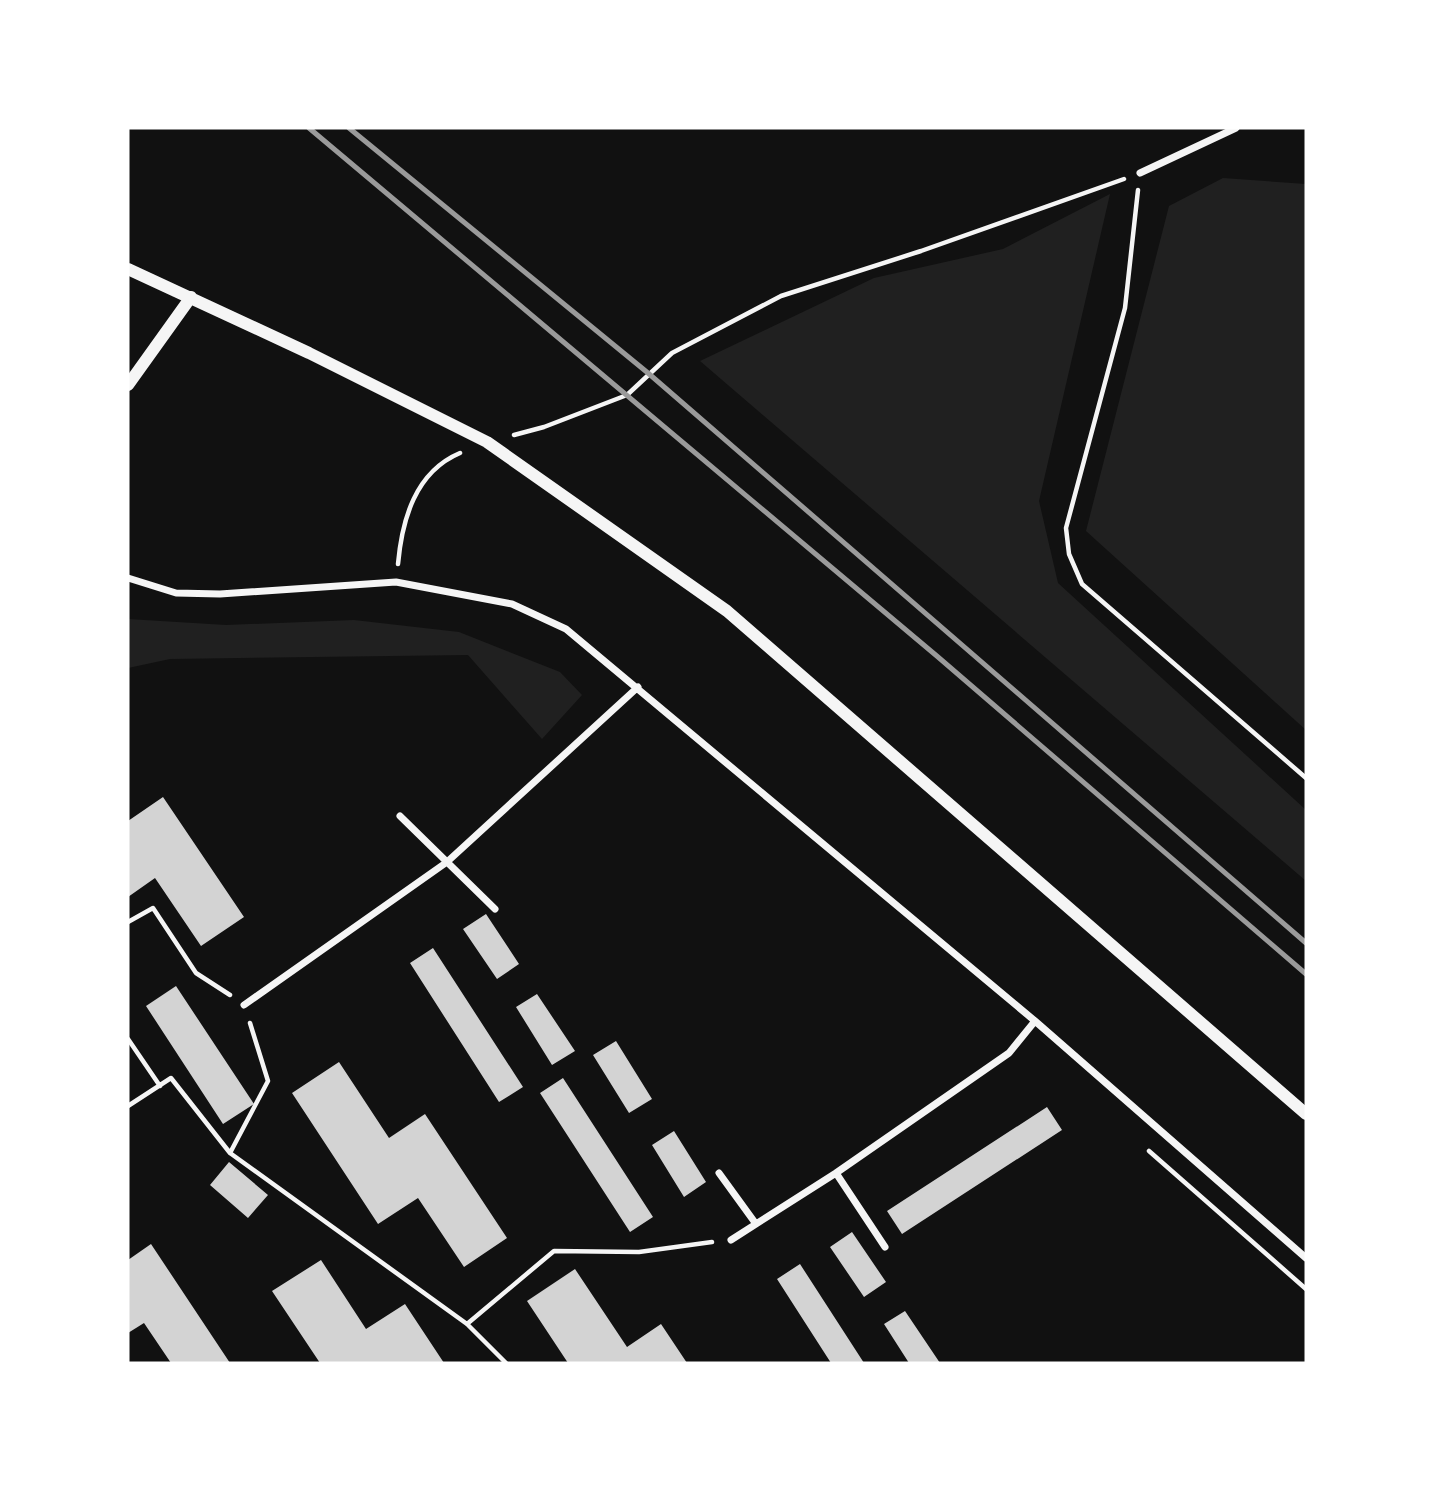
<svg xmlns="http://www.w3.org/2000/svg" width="1434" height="1491" viewBox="0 0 1434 1491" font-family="Figtree,sans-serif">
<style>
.green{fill:#202020}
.building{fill:#d3d3d3}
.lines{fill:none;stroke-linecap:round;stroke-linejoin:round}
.path{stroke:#f5f5f5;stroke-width:4.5}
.minor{stroke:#f5f5f5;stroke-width:7}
.tertiary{stroke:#f5f5f5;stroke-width:12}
.rail{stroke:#9a9a9a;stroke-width:5}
</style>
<rect width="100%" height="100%" fill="#111"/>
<path class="green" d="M 1223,178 L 1306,184 L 1306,730 L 1086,531 L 1169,206 Z
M 1110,194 L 1039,501 L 1058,583 L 1306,810 L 1306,881 L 700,361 L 874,278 L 1003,249 Z
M 128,619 L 226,625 L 354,620 L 459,632 L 560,672 L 582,695 L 542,739 L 468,655 L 170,659 L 128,668 Z"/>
<path class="building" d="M 163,797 L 244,917 L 201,946 L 155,878 L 128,897 L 128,821 Z
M 486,914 L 519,964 L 497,979 L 463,929 Z
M 433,948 L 523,1087 L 499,1102 L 410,963 Z
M 176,986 L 254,1104 L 223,1124 L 146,1006 Z
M 537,994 L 575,1051 L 552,1065 L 516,1007 Z
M 616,1041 L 652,1099 L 629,1113 L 593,1055 Z
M 339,1062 L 389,1138 L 425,1114 L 507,1238 L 464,1267 L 418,1198 L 378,1224 L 292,1093 Z
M 563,1078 L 653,1217 L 630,1232 L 540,1093 Z
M 1047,1107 L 1062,1130 L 902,1234 L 887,1211 Z
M 674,1131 L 706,1182 L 684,1197 L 652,1145 Z
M 229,1162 L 268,1195 L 248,1218 L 210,1185 Z
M 852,1232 L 886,1282 L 864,1297 L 830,1247 Z
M 151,1244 L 230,1363 L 171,1363 L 144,1323 L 128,1333 L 128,1260 Z
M 321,1260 L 366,1329 L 405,1304 L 444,1363 L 320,1363 L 272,1291 Z
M 800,1264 L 864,1363 L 831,1363 L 777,1279 Z
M 575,1269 L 627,1347 L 661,1324 L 687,1363 L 568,1363 L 527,1301 Z
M 905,1311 L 940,1363 L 909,1363 L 884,1324 Z"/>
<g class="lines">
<path class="path" d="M 1138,190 L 1125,308 L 1066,528 L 1069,554 L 1082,584 L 1306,778
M 514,435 L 544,427 L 627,395 L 672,353 L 781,296 L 921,251 L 1124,179
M 398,564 C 402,520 415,472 460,453
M 128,922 L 153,908 L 196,973 L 230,995
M 250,1023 L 268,1081 L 230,1153 L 467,1324 L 506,1363
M 128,1039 L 160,1086
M 128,1106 L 171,1078 L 230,1153
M 1149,1151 L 1306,1289
M 467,1324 L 554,1251 L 639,1252 L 712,1242"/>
<path class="minor" d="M 1140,173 L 1236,128
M 128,578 L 176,593 L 220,594 L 396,582 L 512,604 L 566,629 L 1035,1021 L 1306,1258
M 400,816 L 495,909
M 244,1005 L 447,862 L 638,687
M 719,1173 L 756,1224
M 836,1173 L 885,1247
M 731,1240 L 836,1173 L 1009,1053 L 1035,1021"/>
<path class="tertiary" d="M 128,269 L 309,353 L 487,442 L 727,611 L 1306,1114
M 128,385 L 191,297"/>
<path class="rail" d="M 309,128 L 938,657 L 1306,974
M 349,128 L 648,373 L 1306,943"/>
</g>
<rect width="1434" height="1491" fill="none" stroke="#ffffff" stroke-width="259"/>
</svg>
